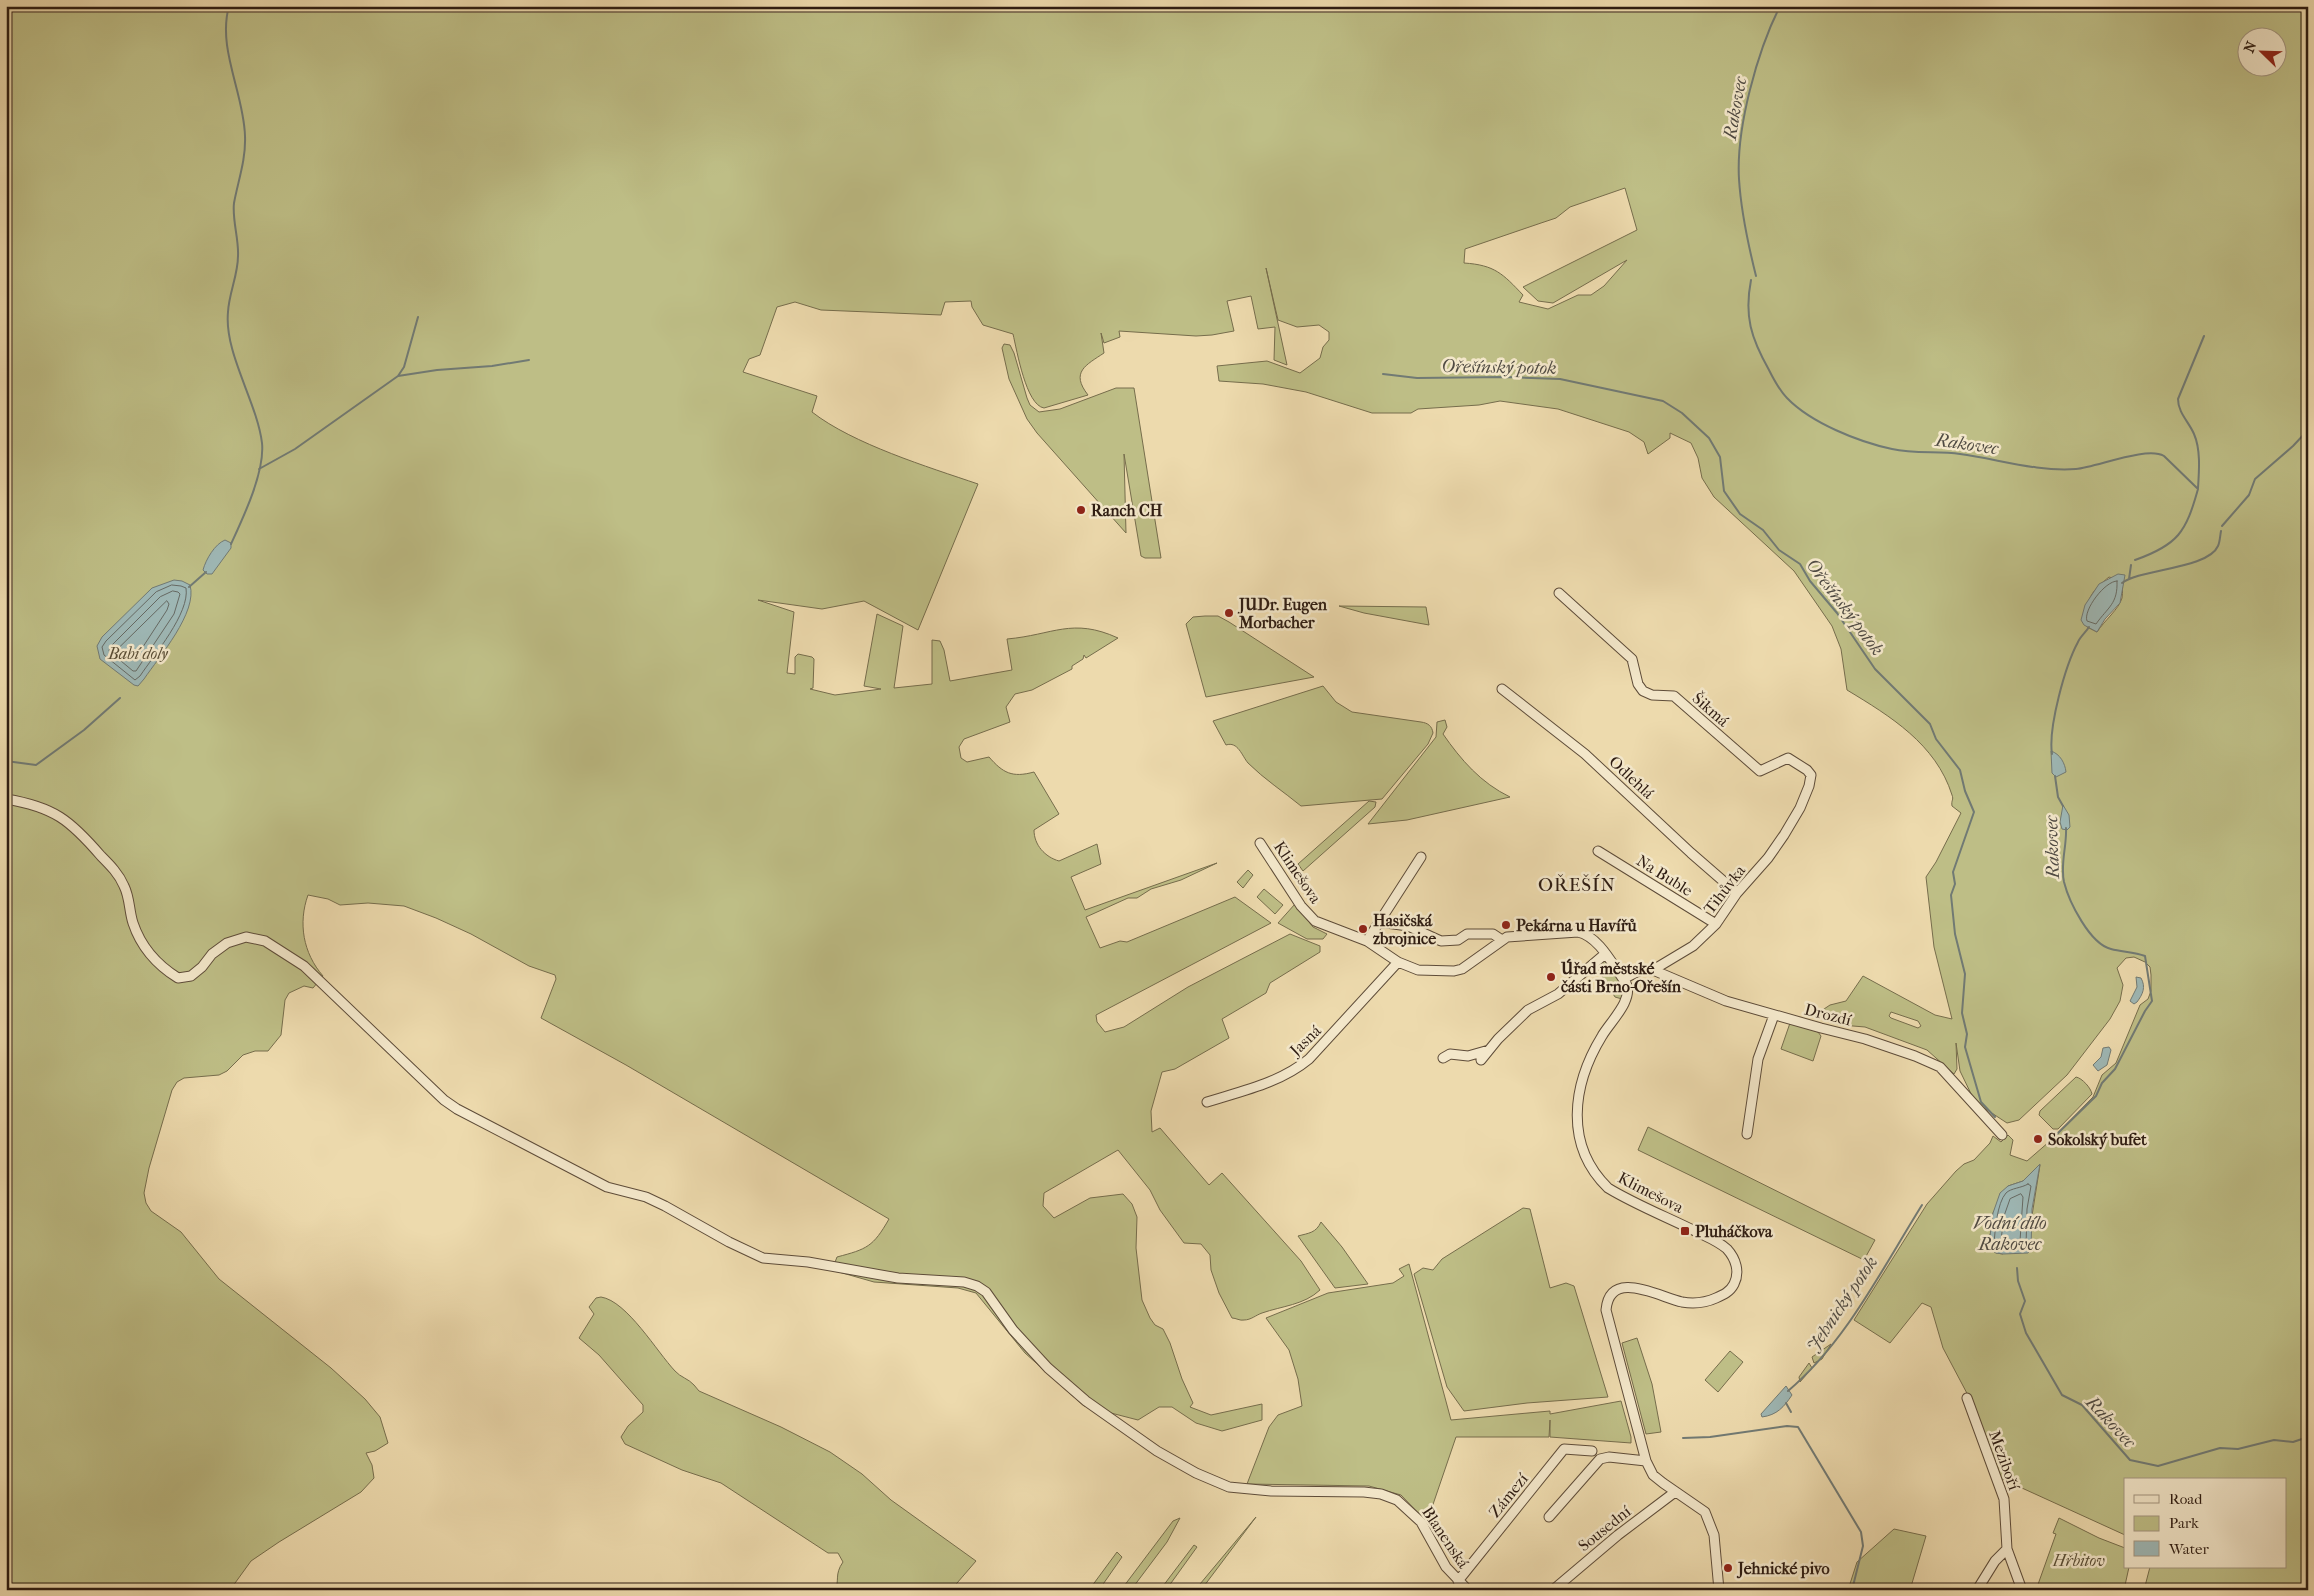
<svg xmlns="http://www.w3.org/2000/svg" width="2314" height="1596" viewBox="0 0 2314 1596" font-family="'IM FELL French Canon',serif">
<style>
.green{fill:#bebe86;stroke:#766d4c;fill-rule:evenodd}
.water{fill:#9eb8b6;stroke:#717a74}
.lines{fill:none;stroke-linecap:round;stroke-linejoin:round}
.shore{stroke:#666a64;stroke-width:1}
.stream{stroke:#717a74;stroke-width:2}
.minor-casing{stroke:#5e4c39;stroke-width:11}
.minor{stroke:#f3e7ca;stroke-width:9}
.poi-dot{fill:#8f2418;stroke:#f3e7ca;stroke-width:2}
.labels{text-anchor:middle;stroke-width:5;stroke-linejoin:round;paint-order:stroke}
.poi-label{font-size:16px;font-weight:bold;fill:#2e1c12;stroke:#f3e7ca;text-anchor:start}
.park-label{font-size:16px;font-style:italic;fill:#594d35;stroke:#f3e7ca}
.street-label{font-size:16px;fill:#2e1c12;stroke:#f3e7ca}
.water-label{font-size:18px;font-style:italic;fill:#504b43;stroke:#f3e7ca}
.quarter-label{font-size:19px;letter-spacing:1px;fill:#2e1c12;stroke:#f3e7ca}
</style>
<rect width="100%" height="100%" fill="#eddaad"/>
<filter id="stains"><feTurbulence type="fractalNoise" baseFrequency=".004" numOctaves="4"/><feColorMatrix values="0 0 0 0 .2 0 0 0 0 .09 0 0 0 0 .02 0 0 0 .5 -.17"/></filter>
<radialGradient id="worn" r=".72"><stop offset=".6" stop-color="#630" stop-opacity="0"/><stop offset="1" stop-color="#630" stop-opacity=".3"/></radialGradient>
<path class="green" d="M 6,6 L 2308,6 L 2308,1590 L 2144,1590 L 2150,1567 L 2285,1567 L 2285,1480 L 2125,1480 L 2125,1535 L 2000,1478 L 1970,1399 L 1943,1348 L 1931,1307 L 1922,1303 L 1890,1343 L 1854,1320 L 1927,1204 L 1956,1171 L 1964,1164 L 1974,1160 L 1990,1143 L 1993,1136 L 2001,1142 L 2008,1135 L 2013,1140 L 2010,1155 L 2027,1161 L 2050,1141 L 2093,1097 L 2102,1075 L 2116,1063 L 2140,1005 L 2148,999 L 2151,991 L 2151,975 L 2150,967 L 2145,962 L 2134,957 L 2126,958 L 2117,968 L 2123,985 L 2120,1001 L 2110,1019 L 2067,1075 L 2019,1120 L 2007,1123 L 1975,1102 L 1960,1071 L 1956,1043 L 1957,1069 L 1954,1074 L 1927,1050 L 1865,1027 L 1841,1025 L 1822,1019 L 1821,1011 L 1830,1005 L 1846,1001 L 1863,976 L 1935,1015 L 1952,1019 L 1934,947 L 1926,877 L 1936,862 L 1961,813 L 1952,806 C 1951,800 1954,800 1952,795 C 1936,744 1890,716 1847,690 L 1841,649 L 1832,626 L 1794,571 L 1714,497 L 1702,478 L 1698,458 L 1691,443 L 1670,433 L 1670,438 L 1648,454 L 1644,442 L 1629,432 L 1558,409 L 1500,401 L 1479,405 L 1418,409 L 1411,413 L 1372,413 L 1306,392 L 1263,384 L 1219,381 L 1217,366 L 1267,361 L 1300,373 L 1320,358 L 1323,347 L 1329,340 L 1329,332 L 1319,325 L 1297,327 L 1278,320 L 1266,268 L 1287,365 L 1274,360 L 1275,327 L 1258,329 L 1251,296 L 1227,301 L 1234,331 L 1212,335 L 1196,336 L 1119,331 L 1120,337 L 1104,343 L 1101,333 L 1104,353 C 1086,365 1070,372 1088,395 L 1044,408 C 1026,405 1017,351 1013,334 L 983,325 L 972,307 L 971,301 L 945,302 L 941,315 L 821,310 L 795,302 L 777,307 L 760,355 L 749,359 L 743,372 L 817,396 L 812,412 C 853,444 928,467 978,484 L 918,630 L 864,601 L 822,609 L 758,600 L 794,612 L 787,673 L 795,674 L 795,657 L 798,654 L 812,657 L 814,659 L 813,688 L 810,689 L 835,695 L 881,689 L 864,686 L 877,614 L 903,626 L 894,688 L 932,684 L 932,640 L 940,641 L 944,650 L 950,681 L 1012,670 L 1007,639 C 1053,635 1072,617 1118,638 L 1086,658 L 1084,655 L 1083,659 L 1072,666 L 1072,669 L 1032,690 L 1015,694 L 1006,707 L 1010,722 L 964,739 L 959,747 L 961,758 L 967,762 L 989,757 C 1003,773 1012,778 1034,772 L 1059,814 L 1034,830 C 1034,845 1045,857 1059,861 L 1097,844 L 1101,864 L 1071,877 L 1085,910 L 1217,863 L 1181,880 L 1151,889 L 1137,898 L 1128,898 L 1086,917 L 1100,948 L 1120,941 L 1127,942 L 1235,897 L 1271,923 L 1096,1015 L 1097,1022 L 1105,1032 L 1124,1027 L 1188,987 L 1290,934 L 1320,946 L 1320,952 L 1270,983 L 1266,993 L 1222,1019 L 1229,1038 L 1175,1069 L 1162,1072 L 1151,1111 L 1152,1132 L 1160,1128 L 1209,1185 L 1222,1173 L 1301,1261 L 1320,1290 C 1304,1305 1282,1306 1262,1313 C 1256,1315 1251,1320 1244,1320 C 1240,1321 1236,1318 1232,1318 L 1219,1293 L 1211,1270 L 1210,1255 L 1201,1244 L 1184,1243 L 1160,1210 L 1150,1190 L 1118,1150 L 1044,1193 L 1043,1206 L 1054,1218 L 1090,1198 L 1123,1194 L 1132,1204 L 1137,1217 L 1136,1248 L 1142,1300 L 1150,1318 L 1155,1325 L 1163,1329 L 1170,1343 L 1182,1379 L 1193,1403 L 1190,1407 L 1211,1415 L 1262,1404 L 1262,1420 L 1222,1431 L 1196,1423 L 1172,1407 L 1159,1407 L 1138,1420 L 1084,1406 L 1025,1353 L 976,1293 L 958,1288 L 874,1282 L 832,1270 L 837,1257 C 867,1249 873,1247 889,1219 L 626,1065 L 541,1018 L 556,979 L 555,975 L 529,966 L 471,934 L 436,918 L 404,906 L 368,903 L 340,905 L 328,899 L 308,895 C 298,923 303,953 323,976 L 313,988 L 304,986 L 289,993 L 285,1000 L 281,1035 L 268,1051 L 255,1051 L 243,1055 L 227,1071 L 219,1075 L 184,1078 L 177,1082 L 172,1090 L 149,1168 L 144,1193 L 146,1203 L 151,1211 L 181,1232 L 219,1279 L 331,1368 L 365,1399 L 380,1417 L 388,1443 L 375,1451 L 366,1453 L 372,1465 L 374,1478 L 361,1492 L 279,1542 L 251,1561 L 230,1590 L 6,1590 ZM 2246,38 L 2276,38 L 2276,68 L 2246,68 ZM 1625,188 L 1637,230 L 1523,287 L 1538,301 L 1553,303 L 1627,260 L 1604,286 L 1591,295 L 1578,295 L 1548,309 L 1519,302 L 1523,295 C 1503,274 1495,265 1464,263 L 1465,249 L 1541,223 L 1556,218 L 1570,207 ZM 2109,577 L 2123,581 C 2122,587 2123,592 2122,598 C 2119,609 2104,621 2097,632 L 2087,627 C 2087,600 2087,595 2109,577 ZM 1891,1012 L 1918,1021 L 1921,1026 L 1918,1028 L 1891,1018 L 1889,1016 ZM 2040,1165 L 2031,1222 L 2003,1254 L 1996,1253 L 1990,1249 L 1989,1244 L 1993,1213 L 2008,1186 L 2023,1181 Z
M 1004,344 L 1010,345 L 1014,353 L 1027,398 L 1030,405 L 1039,412 L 1060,409 L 1116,388 L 1134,388 L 1161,558 L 1145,558 L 1141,556 L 1124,454 L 1126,533 L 1037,433 L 1027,419 L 1009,379 L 1002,348 Z
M 1339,606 L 1426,607 L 1429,625 L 1364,613 Z
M 1205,616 L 1218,616 L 1229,622 L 1314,677 L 1206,697 L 1186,624 L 1193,617 Z
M 1323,686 L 1336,702 L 1352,712 L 1421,722 C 1428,723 1432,726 1433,733 L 1428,744 L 1382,799 L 1301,806 C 1284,792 1264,779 1248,763 C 1242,756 1238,741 1226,745 L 1213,721 Z
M 1445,720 L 1447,727 L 1443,734 C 1461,760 1481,783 1510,797 L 1407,820 L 1368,824 L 1436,737 L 1437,722 Z
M 1369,801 L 1376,802 L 1375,807 L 1303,871 L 1298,864 Z
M 1248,870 L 1253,875 L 1243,888 L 1237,882 Z
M 1264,889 L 1283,905 L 1275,914 L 1257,897 Z
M 1295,904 L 1313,927 L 1327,934 L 1323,939 L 1307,939 L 1278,923 Z
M 1604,961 C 1615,969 1625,985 1622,999 L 1615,997 L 1599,971 L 1599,964 Z
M 1790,1023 L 1818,1032 L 1821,1036 L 1813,1061 L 1781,1049 Z
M 2076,1077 C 2082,1078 2091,1088 2092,1094 L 2058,1129 L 2053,1129 L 2039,1115 L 2040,1111 Z
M 1648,1127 L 1875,1240 L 1864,1260 L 1638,1150 Z
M 1523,1208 L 1530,1209 L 1550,1288 L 1566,1283 L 1574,1286 L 1608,1397 L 1527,1403 L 1464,1411 L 1447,1387 L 1414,1274 L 1423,1268 L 1433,1270 L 1442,1259 Z
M 1321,1222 L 1342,1247 L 1368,1284 L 1335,1288 L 1298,1236 C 1309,1233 1316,1233 1321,1222 Z
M 1409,1264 L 1451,1420 L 1550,1411 L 1550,1414 L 1621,1401 L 1631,1437 L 1631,1443 L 1550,1437 L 1550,1420 L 1549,1437 L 1456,1437 L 1427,1522 L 1401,1495 L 1369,1486 L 1247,1484 L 1269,1427 L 1278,1415 L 1302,1406 L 1298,1379 L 1289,1350 L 1266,1318 L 1328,1293 L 1393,1283 L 1404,1276 L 1399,1269 Z
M 601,1297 C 627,1301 657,1352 675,1371 C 680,1377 689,1379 694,1385 C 696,1387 697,1389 699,1391 L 781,1427 L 830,1452 L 862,1474 L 891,1500 L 976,1561 L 951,1590 L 835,1590 C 840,1580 834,1575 843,1562 L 838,1553 L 828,1553 L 721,1483 L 682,1470 L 625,1444 L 621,1437 L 628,1426 L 643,1412 L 643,1405 L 599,1355 L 579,1338 L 594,1314 L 589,1307 L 596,1298 Z
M 1637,1338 L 1652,1384 L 1661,1432 L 1646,1434 L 1622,1343 Z
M 1831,1344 L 1822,1359 L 1814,1363 L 1812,1357 Z
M 1730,1351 L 1743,1362 L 1718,1392 L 1705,1380 Z
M 1809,1363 L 1812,1368 L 1800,1382 L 1799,1377 Z
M 1256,1517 L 1201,1590 L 1195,1590 Z
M 1180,1518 L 1167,1542 L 1131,1590 L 1121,1590 L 1173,1521 Z
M 2059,1518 L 2099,1538 L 2125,1548 L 2125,1567 L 2129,1567 L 2124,1590 L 2036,1590 L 2056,1534 L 2053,1533 Z
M 1894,1529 L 1926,1536 L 1910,1590 L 1848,1590 L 1857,1562 Z
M 1194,1545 L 1197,1547 L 1166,1590 L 1160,1590 Z
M 1117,1552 L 1122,1557 L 1099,1590 L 1089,1590 Z"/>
<path class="water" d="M 225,540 L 231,543 L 231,548 L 212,574 L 207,574 L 203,570 C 206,559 215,544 225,540 Z
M 2118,574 L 2125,575 L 2120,603 L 2105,619 L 2097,632 L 2084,625 L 2081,620 L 2085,605 L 2099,584 Z
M 174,580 L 182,581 L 190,585 C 198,612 159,657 144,679 L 138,686 L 134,685 L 100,659 L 97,646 L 102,637 L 152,588 Z
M 2051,751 C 2060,754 2065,763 2066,772 L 2056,777 L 2052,773 Z
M 2063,805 L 2069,815 L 2070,827 L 2067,830 L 2062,829 L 2060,822 Z
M 2136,977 L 2141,978 C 2146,987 2143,994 2137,1002 L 2134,1004 L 2130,1001 L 2137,987 Z
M 2109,1047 L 2111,1050 L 2107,1065 L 2098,1071 L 2093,1065 L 2101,1057 L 2103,1048 Z
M 2040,1164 L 2032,1209 L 2031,1250 L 2028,1253 L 2003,1254 L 1996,1253 L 1990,1249 L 1989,1244 L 1993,1213 L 2000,1193 L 2008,1186 L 2023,1181 Z
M 1786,1386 L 1792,1395 C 1784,1407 1777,1415 1762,1417 L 1761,1414 Z"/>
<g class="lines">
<path class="shore" d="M 2117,581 C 2118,604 2108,607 2096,624 L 2087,621 C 2083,610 2105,581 2117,581 Z
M 172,585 L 181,586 L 186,588 C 190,613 154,655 140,676 L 135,680 L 104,655 L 102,647 L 106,641 L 156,592 Z
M 173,591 L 178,592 L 180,594 L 174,614 L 136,671 L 133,671 L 109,651 L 110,647 L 160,597 Z
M 167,601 L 169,604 L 167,610 L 135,659 L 131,660 L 120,650 L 120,647 Z
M 2028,1184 L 2031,1186 L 2027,1209 L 2026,1246 L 1997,1248 L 1994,1244 C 1995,1231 1997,1203 2006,1193 C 2011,1188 2022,1188 2028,1184 Z
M 2021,1194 L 2023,1197 L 2020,1241 L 2002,1243 L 2001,1240 L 2004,1216 L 2010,1199 Z"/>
<path class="stream" d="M 229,6 C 217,49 244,93 245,136 C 246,160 238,181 234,203 C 232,220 239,239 238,256 C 238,275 229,293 228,312 C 224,353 257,402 262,443 C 265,472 243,518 231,544
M 1756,276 C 1748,244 1741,212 1739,179 C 1736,128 1757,52 1780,6
M 1751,280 C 1744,316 1751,338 1769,370 C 1774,380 1779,390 1787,398 C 1811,423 1859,442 1892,449 C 1914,454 1938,451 1960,454 C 1998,459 2037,472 2076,469 C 2097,467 2147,446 2164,456 L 2198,489 C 2186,532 2178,545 2135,560
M 1383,374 L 1417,378 L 1505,377 L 1560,379 L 1663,401 L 1682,413 L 1709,438 L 1720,457 L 1724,491 L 1740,514 L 1763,530 L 1779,550 L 1800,564 L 1810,581 L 1837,613 L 1875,669 L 1930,724 L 1936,739 L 1960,770 L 1965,791 L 1974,812 L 1953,872 L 1955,884 L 1951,895 L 1955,934 L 1965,974 L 1962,1013 L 1967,1034 L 1965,1047 L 1981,1102 L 1995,1117
M 398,376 L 404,367 L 418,317
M 259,469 L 295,449 L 398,376 L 437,370 L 492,366 L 529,360
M 2198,488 C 2199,472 2201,450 2194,434 C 2189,422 2178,413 2178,399 L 2204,336
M 2222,526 L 2249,495 L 2255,479 L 2293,446 L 2308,430
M 2129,579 L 2131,565
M 2122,583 C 2140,569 2208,569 2218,546 C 2220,542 2220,536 2221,531
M 189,587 L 206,572
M 2052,754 C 2048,728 2065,666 2078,642 C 2080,637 2086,632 2089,627
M 6,761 L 36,765 L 84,730 L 120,698
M 2055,776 L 2058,797 L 2063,806
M 2056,1135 L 2096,1096 L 2102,1083 L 2115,1069 L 2145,1011 L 2152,1001 L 2145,956 C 2134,952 2122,952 2111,949 C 2090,944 2069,902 2064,882 C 2060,864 2067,846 2066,828
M 2017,1268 L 2018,1281 L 2025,1301 L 2020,1314 L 2026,1333 L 2062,1395 L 2082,1405 L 2130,1460 L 2158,1466 L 2220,1448 L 2238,1449 L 2274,1440 L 2293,1442 L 2308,1437
M 1788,1391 C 1846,1342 1882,1269 1922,1205
M 1786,1403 L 1791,1412
M 1683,1438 L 1710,1437 L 1787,1426 L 1798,1427 L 1861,1532 L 1863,1546 L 1852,1590"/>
<defs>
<path id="minor" d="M 1559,593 L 1632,659 L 1638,684 L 1643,691 L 1652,695 L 1674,696 L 1760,771 L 1788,758 L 1807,770 L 1811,775 L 1809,786 L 1800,808 L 1784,835 L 1768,858 L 1737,893 L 1716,924 L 1693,946 L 1653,970
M 1502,689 L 1585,754 L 1691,853 L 1737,893
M 6,799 C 54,807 70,820 101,856 C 110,865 119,874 124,886 C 130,898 129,911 133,923 C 141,947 157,965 178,978 L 191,976 L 202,967 L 212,954 L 227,943 L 246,937 L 265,941 L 304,966 L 444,1100 L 457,1109 L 607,1187 L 646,1197 L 665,1206 L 729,1242 L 763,1258 L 808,1262 L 898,1278 L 964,1282 L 977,1286 L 986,1292 L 1013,1330 L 1048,1368 L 1086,1401 L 1157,1451 L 1196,1473 L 1229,1487 L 1271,1491 L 1364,1492 L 1381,1494 L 1397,1500 L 1421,1522 L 1446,1567 L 1468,1590
M 1260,843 L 1301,906 L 1315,921 L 1367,941 L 1398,962 L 1418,970 L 1454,971 L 1462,969 L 1507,937 L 1578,932 C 1600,937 1613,966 1626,983 C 1634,1000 1610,1022 1602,1036 C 1572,1085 1564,1145 1608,1188 C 1636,1205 1667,1217 1697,1232 C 1707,1237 1718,1241 1727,1249 C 1736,1259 1740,1272 1734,1284 C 1730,1292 1723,1295 1716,1298 C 1705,1303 1694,1304 1682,1302 C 1659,1297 1610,1268 1606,1310 L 1646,1461 L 1653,1475 L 1663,1483 L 1705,1512 L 1714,1535 L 1719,1590
M 1598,851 L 1716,924
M 1379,922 L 1408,926 L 1441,941 L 1458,940 L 1467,934 L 1493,934 L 1502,940
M 1367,941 L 1421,857
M 1623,979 L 1641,970 L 1653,970 L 1726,1001 L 1821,1028 L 1865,1039 L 1915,1056 L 1940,1067 L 2002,1135
M 1443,1058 L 1450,1054 L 1468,1056 L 1489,1050
M 1481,1060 L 1498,1039 L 1528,1010 L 1558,994 L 1605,954
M 1207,1102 C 1242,1091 1280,1083 1309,1059 L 1398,962
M 1747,1134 L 1758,1059 L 1774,1015
M 1967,1398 L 2004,1499 L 2007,1549 L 2022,1590
M 1549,1517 L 1600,1459 L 1609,1457 L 1646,1461
M 1458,1581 L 1564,1449 L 1592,1451
M 1553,1590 L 1618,1535 L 1675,1492
M 1977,1590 L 1995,1561 L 2007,1549"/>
</defs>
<use href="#minor" class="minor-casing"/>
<use href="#minor" class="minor"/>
</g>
<g class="poi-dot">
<circle cx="1081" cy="510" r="5"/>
<circle cx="1229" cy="613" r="5"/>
<circle cx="1506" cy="925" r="5"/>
<circle cx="1363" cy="929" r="5"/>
<circle cx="1551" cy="977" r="5"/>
<circle cx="2038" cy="1139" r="5"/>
<rect x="1680" y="1226" width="10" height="10" rx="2.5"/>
<circle cx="1728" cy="1568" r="5"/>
</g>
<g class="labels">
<g class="poi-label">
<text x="1091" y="516">Ranch CH</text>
<text x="1239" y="610">JUDr. Eugen<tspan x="1239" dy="18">Morbacher</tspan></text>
<text x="1373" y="926">Hasičská<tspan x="1373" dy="18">zbrojnice</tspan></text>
<text x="1516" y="931">Pekárna u Havířů</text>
<text x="1561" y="974">Úřad městské<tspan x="1561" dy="18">části Brno-Ořešín</tspan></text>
<text x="2048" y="1145">Sokolský bufet</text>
<text x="1695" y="1237">Pluháčkova</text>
<text x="1738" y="1574">Jehnické pivo</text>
</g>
<g class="park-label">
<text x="138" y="659">Babí doly</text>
<text x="2079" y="1566">Hřbitov</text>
</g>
<g class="street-label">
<text transform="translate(1711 709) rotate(41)" y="6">Šikmá</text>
<text transform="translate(1632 777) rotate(43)" y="6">Odlehlá</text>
<text transform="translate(1298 872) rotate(56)" y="6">Klimešova</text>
<text transform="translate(1665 875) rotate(32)" y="6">Na Buble</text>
<text transform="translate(1724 889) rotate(-52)" y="6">Tihůvka</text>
<text transform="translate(1828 1014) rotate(14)" y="6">Drozdí</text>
<text transform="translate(1305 1040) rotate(-44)" y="6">Jasná</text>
<text transform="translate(1651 1192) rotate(27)" y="6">Klimešova</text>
<text transform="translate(2005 1460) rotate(70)" y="6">Meziboří</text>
<text transform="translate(1508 1495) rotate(-51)" y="6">Zámezí</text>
<text transform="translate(1604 1528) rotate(-39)" y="6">Sousední</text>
<text transform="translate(1446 1537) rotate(56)" y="6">Blanenská</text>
</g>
<g class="water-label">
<text transform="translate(1735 108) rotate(-80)" y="6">Rakovec</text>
<text transform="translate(1499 367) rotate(1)" y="6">Ořešínský potok</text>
<text transform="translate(1967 444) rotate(8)" y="6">Rakovec</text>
<text transform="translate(1845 607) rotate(53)" y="6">Ořešínský potok</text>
<text transform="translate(2052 847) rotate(-92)" y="6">Rakovec</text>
<text x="2010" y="1229">Vodní dílo<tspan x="2010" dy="21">Rakovec</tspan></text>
<text transform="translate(1842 1304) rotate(-56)" y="6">Jehnický potok</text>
<text transform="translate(2111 1422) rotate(47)" y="6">Rakovec</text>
</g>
<g class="quarter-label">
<text x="1577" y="891">OŘEŠÍN</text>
</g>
</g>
<rect width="2314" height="1596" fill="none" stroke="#eddaad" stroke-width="25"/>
<rect x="8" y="8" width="2299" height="1581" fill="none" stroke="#2e1c12" stroke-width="2.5"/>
<rect x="12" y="12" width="2289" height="1571" fill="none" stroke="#2e1c12"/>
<rect x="2124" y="1478" width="162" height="90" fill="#f3e7ca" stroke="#a49680"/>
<rect x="2134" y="1495" width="25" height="8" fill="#f3e7ca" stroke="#a49680"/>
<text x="2169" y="1504" font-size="15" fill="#2e1c12">Road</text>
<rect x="2134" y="1516" width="25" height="15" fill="#bebe86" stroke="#a49680"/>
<text x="2169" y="1528" font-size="15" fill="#2e1c12">Park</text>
<rect x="2134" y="1541" width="25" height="15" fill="#9eb8b6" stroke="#a49680"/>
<text x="2169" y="1554" font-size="15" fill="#2e1c12">Water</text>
<g transform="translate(2262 52) rotate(293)"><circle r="24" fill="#f3e7ca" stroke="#a49680"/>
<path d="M0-4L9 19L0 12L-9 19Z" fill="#8f2418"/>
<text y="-8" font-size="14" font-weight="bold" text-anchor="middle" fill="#2e1c12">N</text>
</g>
<rect width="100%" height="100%" filter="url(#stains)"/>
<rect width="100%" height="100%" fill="url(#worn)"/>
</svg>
